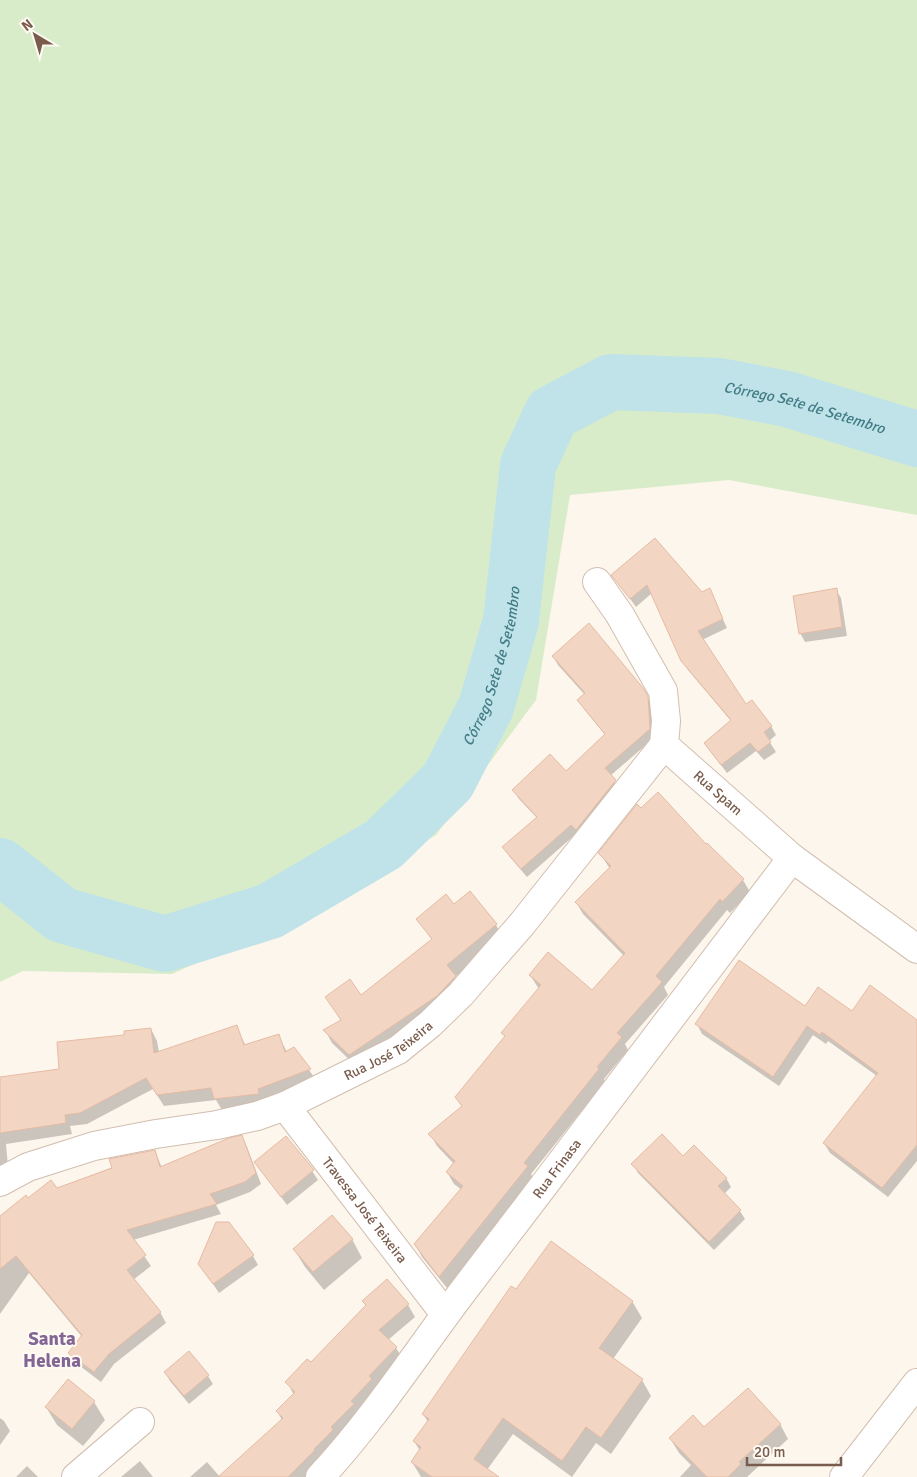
<svg xmlns="http://www.w3.org/2000/svg" width="917" height="1477" viewBox="0 0 917 1477" font-family="Signika,sans-serif">
<style>
.green{fill:#d8ecc9}
.shadow{fill:#0003}
.lines{fill:none;stroke-linecap:round;stroke-linejoin:round}
.river{stroke:#bfe3e8;stroke-width:56}
.building{fill:#f3d5c3;stroke:#e6bba3}
.minor-casing{stroke:#d1beb0;stroke-width:30}
.minor{stroke:#fff;stroke-width:28}
.labels{text-anchor:middle;stroke-width:4;stroke-linejoin:round;paint-order:stroke}
.street-label{font-size:14px;fill:#7a5c4d;stroke:#fffaf3}
.water-label{font-size:15px;font-style:italic;fill:#437c86;stroke:#fffaf3}
.district-label{font-size:19px;font-weight:bold;fill:#846695;stroke:#fffaf3}
</style>
<rect width="100%" height="100%" fill="#fdf6ec"/>
<path class="green" d="M 0,0 L 917,0 L 917,515 L 729,480 L 570,495 L 536,700 L 436,835 L 301,916 L 172,974 L 23,971 L 0,982 Z"/>
<path class="shadow" d="M 613,575 L 701,594 L 709,590 L 727,628 L 702,640 L 746,706 L 771,726 L 776,735 L 769,741 L 776,752 L 764,760 L 756,751 L 727,773 L 705,744 L 731,721 L 688,670 L 652,593 L 636,607 Z
M 836,590 L 841,598 L 847,636 L 805,642 L 800,633 Z
M 553,656 L 642,688 L 652,706 L 654,738 L 610,776 L 620,790 L 577,833 L 527,877 L 509,856 L 504,847 L 537,818 L 519,799 L 514,790 L 566,773 L 606,736 L 584,709 L 579,700 L 585,695 L 558,665 Z
M 641,810 L 706,846 L 743,880 L 750,892 L 730,913 L 727,910 L 664,987 L 668,995 L 625,1044 L 628,1050 L 604,1079 L 605,1082 L 531,1174 L 534,1179 L 447,1288 L 422,1257 L 415,1244 L 462,1190 L 454,1184 L 447,1172 L 454,1164 L 437,1146 L 430,1134 L 462,1107 L 456,1097 L 505,1037 L 503,1033 L 539,989 L 530,975 L 592,991 L 624,956 L 583,914 L 576,902 L 610,869 L 600,853 Z
M 470,893 L 496,925 L 503,938 L 455,977 L 462,989 L 357,1067 L 332,1043 L 325,1030 L 341,1021 L 327,997 L 361,997 L 432,940 L 418,919 L 454,906 Z
M 806,1007 L 917,1021 L 917,1161 L 888,1197 L 830,1153 L 824,1143 L 877,1076 L 828,1041 L 826,1044 L 813,1035 L 779,1086 L 702,1034 L 697,1024 Z
M 236,1027 L 246,1046 L 278,1035 L 287,1052 L 293,1048 L 317,1081 L 265,1105 L 222,1110 L 216,1100 L 164,1106 L 153,1089 L 87,1124 L 70,1126 L 72,1134 L 6,1144 L 8,1167 L 0,1171 L 0,1079 L 61,1070 L 126,1036 L 151,1029 L 157,1041 L 159,1052 Z
M 241,1137 L 247,1147 L 261,1184 L 250,1192 L 216,1205 L 221,1214 L 133,1240 L 151,1266 L 133,1280 L 160,1312 L 166,1323 L 114,1364 L 101,1382 L 76,1363 L 70,1353 L 82,1337 L 29,1273 L 0,1314 L 0,1218 L 27,1200 L 155,1151 L 162,1168 Z
M 683,1157 L 726,1178 L 731,1187 L 724,1194 L 740,1211 L 745,1219 L 714,1250 L 638,1173 L 633,1164 Z
M 256,1163 L 312,1171 L 318,1180 L 287,1205 Z
M 352,1239 L 362,1258 L 324,1290 L 305,1267 L 294,1249 Z
M 253,1256 L 258,1265 L 219,1293 L 199,1263 Z
M 516,1291 L 632,1301 L 642,1318 L 613,1359 L 642,1380 L 651,1396 L 611,1454 L 596,1443 L 572,1477 L 513,1434 L 484,1474 L 486,1477 L 421,1477 L 412,1462 L 420,1451 L 414,1441 L 428,1422 L 423,1414 Z
M 364,1301 L 408,1305 L 415,1317 L 388,1340 L 396,1348 L 403,1359 L 321,1463 L 306,1477 L 190,1477 L 207,1462 L 220,1477 L 282,1420 L 277,1411 L 294,1395 L 287,1382 L 311,1364 L 366,1306 Z
M 165,1372 L 208,1376 L 213,1384 L 189,1404 L 170,1381 Z
M 68,1380 L 94,1402 L 105,1420 L 83,1446 L 57,1425 L 46,1407 Z
M 0,1418 L 4,1421 L 10,1431 L 0,1445 Z
M 780,1424 L 788,1439 L 747,1477 L 680,1477 L 691,1465 L 679,1453 L 670,1438 L 704,1428 Z
M 140,1461 L 153,1477 L 121,1477 Z
M 27,1466 L 38,1477 L 16,1477 Z"/>
<g class="lines">
<path class="river" id="s1" d="M 0,866 L 62,915 L 165,944 L 270,911 L 384,844 L 448,781 L 486,707 L 511,621 L 528,465 L 552,413 L 611,382 L 719,386 L 787,399 L 917,439"/>
</g>
<path class="building" d="M 655,538 L 702,592 L 710,588 L 723,619 L 698,631 L 746,704 L 752,700 L 772,726 L 764,732 L 771,742 L 758,752 L 750,743 L 721,765 L 704,743 L 731,720 L 681,661 L 647,585 L 630,599 L 611,575 Z
M 837,588 L 842,627 L 799,634 L 793,596 Z
M 589,623 L 643,688 L 648,696 L 650,729 L 605,768 L 616,780 L 576,830 L 571,825 L 521,869 L 502,847 L 537,817 L 512,790 L 550,754 L 566,771 L 605,734 L 577,700 L 585,693 L 552,656 Z
M 658,792 L 706,844 L 707,843 L 744,879 L 722,902 L 720,899 L 656,976 L 662,982 L 617,1033 L 622,1037 L 597,1067 L 599,1069 L 524,1163 L 528,1166 L 439,1277 L 414,1244 L 463,1186 L 446,1172 L 455,1161 L 428,1134 L 462,1106 L 455,1097 L 505,1036 L 501,1033 L 541,985 L 529,975 L 548,952 L 592,990 L 625,953 L 575,902 L 611,866 L 598,853 L 637,804 L 641,808 Z
M 470,891 L 497,924 L 447,965 L 456,976 L 437,996 L 349,1055 L 323,1030 L 341,1020 L 325,997 L 350,979 L 361,995 L 432,939 L 416,919 L 446,894 L 454,904 Z
M 739,960 L 805,1006 L 818,987 L 852,1011 L 870,985 L 917,1020 L 917,1145 L 882,1188 L 823,1143 L 878,1073 L 822,1032 L 820,1035 L 807,1026 L 773,1077 L 695,1024 Z
M 237,1025 L 244,1045 L 279,1034 L 285,1052 L 294,1047 L 311,1069 L 258,1089 L 259,1094 L 214,1099 L 211,1088 L 157,1095 L 146,1078 L 80,1113 L 65,1115 L 66,1123 L 0,1133 L 0,1077 L 59,1069 L 57,1042 L 124,1035 L 124,1031 L 151,1028 L 154,1053 Z
M 662,1134 L 683,1156 L 694,1145 L 727,1178 L 718,1186 L 741,1210 L 709,1242 L 631,1164 Z
M 242,1135 L 256,1173 L 245,1182 L 210,1194 L 217,1204 L 127,1230 L 146,1255 L 127,1270 L 161,1312 L 109,1354 L 94,1372 L 68,1353 L 82,1335 L 16,1256 L 0,1269 L 0,1216 L 26,1195 L 28,1198 L 51,1180 L 57,1188 L 112,1168 L 109,1159 L 155,1150 L 160,1167 L 229,1138 Z
M 286,1136 L 314,1170 L 281,1197 L 254,1162 Z
M 332,1215 L 353,1239 L 313,1272 L 293,1249 Z
M 216,1222 L 229,1222 L 254,1255 L 213,1284 L 198,1264 Z
M 551,1241 L 633,1301 L 599,1348 L 643,1379 L 601,1438 L 586,1427 L 562,1461 L 503,1418 L 474,1459 L 499,1477 L 432,1477 L 411,1462 L 421,1447 L 413,1441 L 429,1419 L 422,1414 L 511,1286 L 516,1289 Z
M 387,1279 L 409,1304 L 379,1330 L 397,1347 L 369,1376 L 372,1379 L 351,1401 L 354,1404 L 331,1427 L 333,1430 L 314,1449 L 315,1450 L 288,1477 L 218,1477 L 283,1418 L 276,1411 L 295,1392 L 285,1382 L 307,1359 L 311,1362 L 366,1305 L 362,1301 Z
M 189,1351 L 209,1375 L 184,1396 L 164,1372 Z
M 68,1379 L 95,1401 L 72,1429 L 45,1407 Z
M 748,1388 L 781,1424 L 739,1462 L 741,1464 L 728,1477 L 707,1477 L 669,1438 L 693,1415 L 704,1427 Z"/>
<g class="lines">
<defs>
<g id="minor">
<path id="s2" d="M 597,582 L 620,615 L 663,691 L 666,721 L 664,745 L 792,858 L 917,949"/>
<path id="s3" d="M 285,1106 L 445,1314"/>
<path id="s4" d="M 0,1182 L 28,1167 L 94,1146 L 156,1134 L 217,1125 L 257,1116 L 285,1106 L 398,1050 L 430,1024 L 461,994 L 487,964 L 522,924 L 664,745"/>
<path d="M 76,1477 L 140,1422"/>
<path id="s5" d="M 320,1477 C 376,1417 420,1347 470,1282 C 578,1141 685,999 792,858"/>
<path d="M 844,1477 L 917,1383"/>
</g>
</defs>
<use href="#minor" class="minor-casing"/>
<use href="#minor" class="minor"/>
</g>
<g class="labels">
<g class="street-label">
<text dy="5" stroke="none"><textPath href="#s2" startOffset="254">Rua Spam</textPath></text>
<text dy="5" stroke="none"><textPath href="#s4" startOffset="414">Rua José Teixeira</textPath></text>
<text dy="5" stroke="none"><textPath href="#s5" startOffset="389">Rua Frinasa</textPath></text>
<text dy="5" stroke="none"><textPath href="#s3" startOffset="131">Travessa José Teixeira</textPath></text>
</g>
<g class="water-label">
<text dy="5" stroke="none"><textPath href="#s1" startOffset="1168">Córrego Sete de Setembro</textPath></text>
<text dy="5" stroke="none"><textPath href="#s1" startOffset="642">Córrego Sete de Setembro</textPath></text>
</g>
<g class="district-label">
<text x="52" y="1345">Santa<tspan x="52" dy="22">Helena</tspan></text>
</g>
</g>
<g transform="translate(35 35) rotate(322)" stroke="#fffaf3" stroke-width="4" paint-order="stroke">
<path d="M0-4L9 19L0 12L-9 19Z" fill="#7a5c4d"/>
<text y="-8" font-size="14" font-weight="bold" text-anchor="middle" fill="#7a5c4d">N</text>
</g>
<path d="M747 1457v8h94v-8" fill="none" stroke="#7a5c4d" stroke-width="2.5"/>
<text x="754" y="1457" font-size="15" fill="#7a5c4d" stroke="#fffaf3" stroke-width="4" paint-order="stroke">20 m</text>
</svg>
